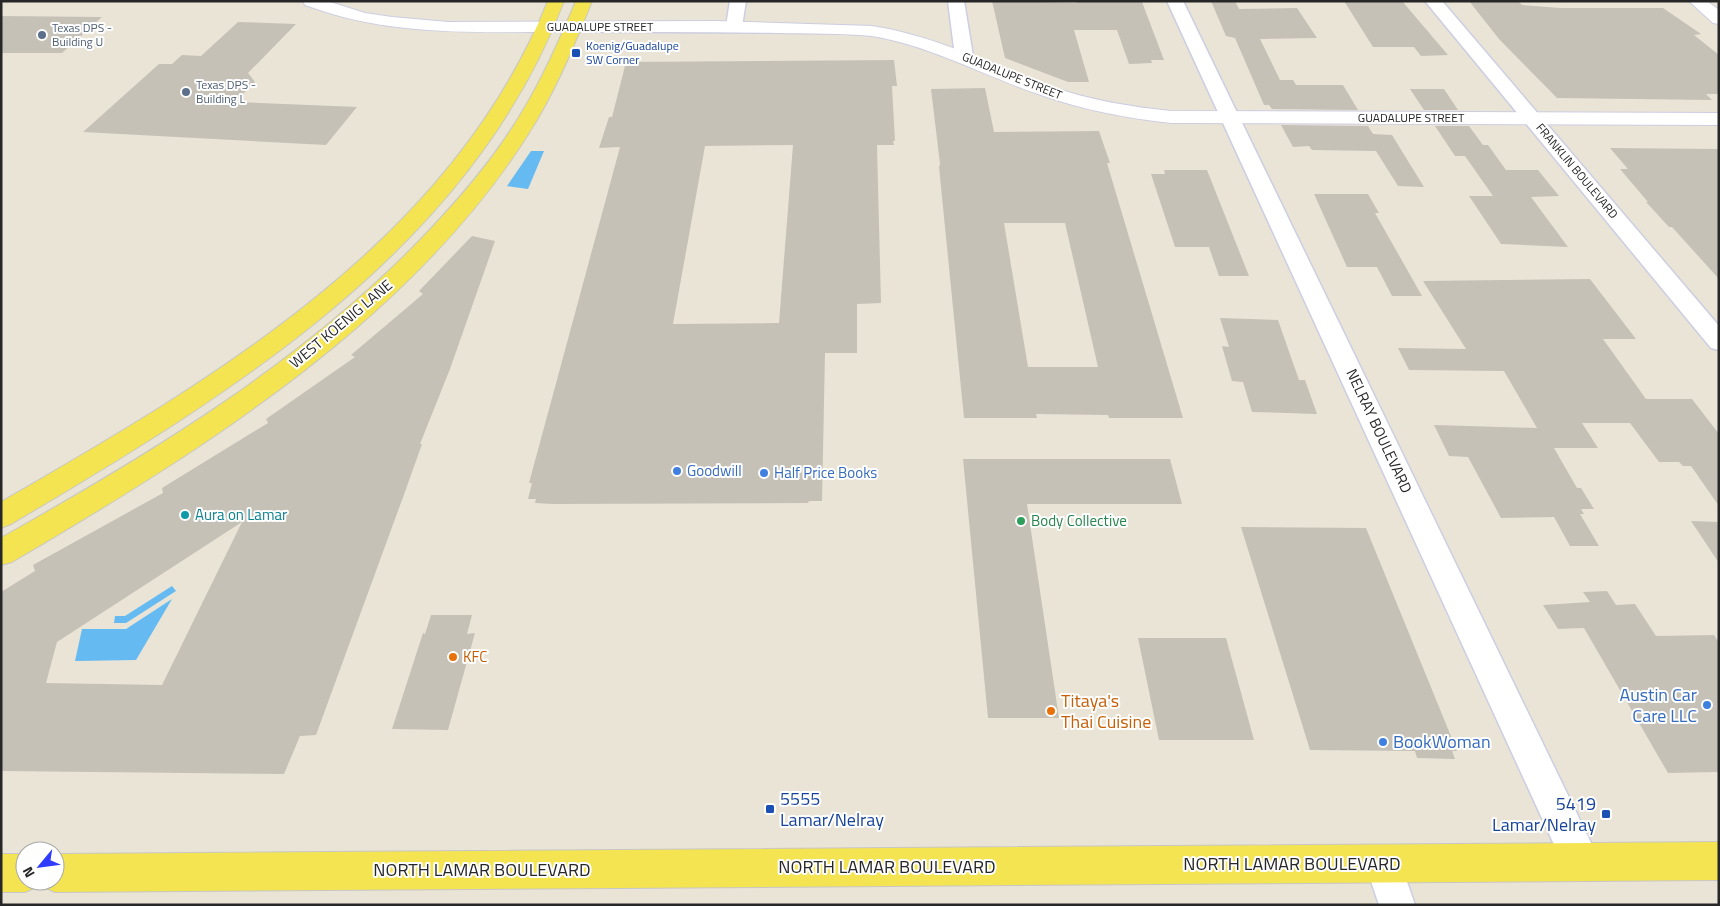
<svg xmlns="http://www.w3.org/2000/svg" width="1720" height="906" viewBox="0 0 1720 906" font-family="'Titillium Web',sans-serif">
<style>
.water{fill:#65baf1}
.building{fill:#c5c1b7;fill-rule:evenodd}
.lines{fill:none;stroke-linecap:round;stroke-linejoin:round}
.street-casing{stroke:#cccee1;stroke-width:3}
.secondary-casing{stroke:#cccee1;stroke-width:2}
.primary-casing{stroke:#c7c7c7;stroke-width:2}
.street{fill:#fff;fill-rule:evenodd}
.secondary{fill:#fff;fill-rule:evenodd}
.primary{fill:#f4e452;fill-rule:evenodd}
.service-dot{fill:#5c6f8a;stroke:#fff;stroke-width:2}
.transit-dot{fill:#1a4fb4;stroke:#fff;stroke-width:2}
.shop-dot{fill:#3f7fe0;stroke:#fff;stroke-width:2}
.culture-dot{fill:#0f9aa8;stroke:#fff;stroke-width:2}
.leisure-dot{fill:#2e9e5b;stroke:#fff;stroke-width:2}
.food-dot{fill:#e8710a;stroke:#fff;stroke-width:2}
.labels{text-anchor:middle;stroke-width:4;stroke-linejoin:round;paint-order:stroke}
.far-street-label{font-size:12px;fill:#272727;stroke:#fff}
.far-service-label{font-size:12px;fill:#4e5e75;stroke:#fff;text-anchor:start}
.far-transit-label{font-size:12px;fill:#164399;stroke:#fff;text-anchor:start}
.street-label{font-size:15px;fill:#272727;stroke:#fff}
.shop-label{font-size:15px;fill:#366cbe;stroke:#fff;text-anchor:start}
.culture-label{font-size:15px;fill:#0d838f;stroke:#fff;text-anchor:start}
.leisure-label{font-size:15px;fill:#27864d;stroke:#fff;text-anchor:start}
.food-label{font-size:15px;fill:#c56008;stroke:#fff;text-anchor:start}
.near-shop-label{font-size:18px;fill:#366cbe;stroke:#fff;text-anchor:end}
.near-food-label{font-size:18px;fill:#c56008;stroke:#fff;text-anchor:start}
.near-transit-label{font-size:18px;fill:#164399;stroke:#fff;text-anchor:start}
.near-street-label{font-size:18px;fill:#272727;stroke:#fff}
</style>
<rect width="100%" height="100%" fill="#eae4d7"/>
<path class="water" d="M 531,151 L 544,151 L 528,189 L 507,186 Z
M 172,586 L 176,591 L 126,623 L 114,623 L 115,616 L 125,616 Z
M 172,599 L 136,660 L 75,661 L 82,629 L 126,629 Z"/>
<path class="building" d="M 992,1 L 1077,3 L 1076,1 L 1142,2 L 1164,60 L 1151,60 L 1152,63 L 1129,64 L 1117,30 L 1074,30 L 1089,82 L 1068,82 L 1005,58 Z
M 1211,1 L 1235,1 L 1239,9 L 1297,8 L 1317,38 L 1260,39 L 1280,80 L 1293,80 L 1296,85 L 1343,85 L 1358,110 L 1272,109 L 1269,105 L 1264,105 L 1235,38 L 1226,36 Z
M 1344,1 L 1402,1 L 1448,55 L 1421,56 L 1414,47 L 1373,47 Z
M 1469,1 L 1519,2 L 1522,5 L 1561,8 L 1663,8 L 1701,34 L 1694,35 L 1719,55 L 1719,94 L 1706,94 L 1712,100 L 1557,98 L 1499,39 Z
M 1,16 L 102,17 L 62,53 L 1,53 Z
M 238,22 L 296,24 L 248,73 L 255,82 L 235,102 L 357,107 L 326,145 L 83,132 L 159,64 L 172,64 L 182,55 L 201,56 Z
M 894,60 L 897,86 L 892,86 L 895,141 L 893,141 L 894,145 L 877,145 L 881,303 L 857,304 L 857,353 L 825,353 L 822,501 L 809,501 L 808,503 L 553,504 L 535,503 L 536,499 L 528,499 L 532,483 L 529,483 L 620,147 L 599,148 L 609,117 L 612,117 L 626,62 ZM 793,145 L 779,323 L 673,324 L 705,146 Z
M 985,88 L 994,132 L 1099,131 L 1110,163 L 1107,163 L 1183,418 L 1109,418 L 1108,415 L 1036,414 L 1037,418 L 964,418 L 939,167 L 940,164 L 931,89 ZM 1004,223 L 1065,223 L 1098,367 L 1028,367 Z
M 1410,89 L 1444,89 L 1458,110 L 1424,110 Z
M 1281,125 L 1368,126 L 1373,134 L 1392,135 L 1424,187 L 1398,186 L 1376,151 L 1312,150 L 1309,146 L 1293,147 Z
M 1435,126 L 1469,126 L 1483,145 L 1488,145 L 1506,170 L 1538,170 L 1559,196 L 1531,197 L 1568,247 L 1501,244 L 1469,196 L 1493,196 L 1465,156 L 1455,156 Z
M 1610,148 L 1719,149 L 1719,279 L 1672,227 L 1669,227 L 1646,202 L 1648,202 L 1620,169 L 1628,169 Z
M 1164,170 L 1207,170 L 1249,276 L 1219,276 L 1209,247 L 1175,247 L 1151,174 L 1165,174 Z
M 1314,194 L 1368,194 L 1379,213 L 1375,213 L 1422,296 L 1392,296 L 1377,267 L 1347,267 Z
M 472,236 L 495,241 L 450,369 L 420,444 L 422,444 L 406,489 L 316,735 L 300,736 L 284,774 L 1,771 L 1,592 L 35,571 L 33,565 L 163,493 L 162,488 L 268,423 L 266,419 L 355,357 L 351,355 L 423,294 L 419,291 ZM 242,522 L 162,685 L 46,683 L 57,642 Z
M 1590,279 L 1636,339 L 1603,339 L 1646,399 L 1692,399 L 1719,434 L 1719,506 L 1691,466 L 1683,466 L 1679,462 L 1659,462 L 1630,423 L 1582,423 L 1598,448 L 1554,448 L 1577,488 L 1581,488 L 1594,509 L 1581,509 L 1584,514 L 1580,514 L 1599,546 L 1570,546 L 1554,517 L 1501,518 L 1468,457 L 1449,456 L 1434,425 L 1537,428 L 1504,371 L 1409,370 L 1398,348 L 1466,349 L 1423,281 Z
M 1220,318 L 1278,320 L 1299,380 L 1305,380 L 1317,414 L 1252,412 L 1243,382 L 1232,381 L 1222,346 L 1229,347 Z
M 963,459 L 1170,459 L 1182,504 L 1027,504 L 1059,718 L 988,718 Z
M 1691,521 L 1719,522 L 1719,563 Z
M 1241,527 L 1366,528 L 1457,751 L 1452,751 L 1455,759 L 1417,758 L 1415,751 L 1310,750 Z
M 1607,591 L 1616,605 L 1635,604 L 1656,636 L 1714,635 L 1719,643 L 1719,772 L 1668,773 L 1584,628 L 1558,629 L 1543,605 L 1590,602 L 1583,592 Z
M 431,615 L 472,615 L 467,634 L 475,633 L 448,730 L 392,729 L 423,633 L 425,634 Z
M 1138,638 L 1226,638 L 1254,740 L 1159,740 Z"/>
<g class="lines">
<defs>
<path id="street" d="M 730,1 L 746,1 L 742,26 L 740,29 L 728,29 L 726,26 Z
M 948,1 L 964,1 L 973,56 L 970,60 L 958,60 L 955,56 Z
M 1167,1 L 1183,1 L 1594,849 L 1599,862 L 1594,875 L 1581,880 L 1568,875 Z
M 1425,1 L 1442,1 L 1719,326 L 1719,350 L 1711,348 Z
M 1383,845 L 1396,850 L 1415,905 L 1379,905 L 1365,863 L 1370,850 Z"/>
<path id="secondary" d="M 303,1 L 327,1 L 365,13 L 392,17 L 448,22 L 717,21 L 872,26 C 936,36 992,65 1052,87 C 1090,100 1131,107 1171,111 L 1719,113 L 1719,125 L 1171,123 C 1127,118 1083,110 1041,95 C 984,76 932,46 872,36 C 841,33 809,34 778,33 C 703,32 629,32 555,32 C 467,32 389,36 305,5 Z
M 1689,1 L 1707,1 L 1719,10 L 1719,24 L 1713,23 Z"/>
<path id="primary" d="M 548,1 L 564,1 C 469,251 230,394 11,524 L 1,528 L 1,502 C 216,378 450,242 548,1 Z
M 576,1 L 592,1 C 576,41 560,80 538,118 C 422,314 204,449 12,562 L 1,565 L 1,538 C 150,454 298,365 418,242 C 455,204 491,163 519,117 C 542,80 559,41 576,1 Z
M 1719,842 L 1719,880 L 55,892 L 42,886 L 40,882 L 38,886 L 25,892 L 1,892 L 1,854 L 25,854 L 25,881 L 55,881 L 55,854 Z"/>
</defs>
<use href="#street" class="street-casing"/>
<use href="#secondary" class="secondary-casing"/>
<use href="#primary" class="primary-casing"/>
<use href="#street" class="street"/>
<use href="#secondary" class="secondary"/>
<use href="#primary" class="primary"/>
</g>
<g class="service-dot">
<circle cx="42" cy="35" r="5"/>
<circle cx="186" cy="92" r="5"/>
</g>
<g class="transit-dot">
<rect x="571" y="48" width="10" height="10" rx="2.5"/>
<rect x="765" y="804" width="10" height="10" rx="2.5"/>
<rect x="1601" y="809" width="10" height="10" rx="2.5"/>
</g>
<g class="shop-dot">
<circle cx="677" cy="471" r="5"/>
<circle cx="764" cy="473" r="5"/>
<circle cx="1707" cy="705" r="5"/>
<circle cx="1383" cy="742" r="5"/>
</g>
<circle class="culture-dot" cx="185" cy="515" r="5"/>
<circle class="leisure-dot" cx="1021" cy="521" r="5"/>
<g class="food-dot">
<circle cx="453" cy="657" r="5"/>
<circle cx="1051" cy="711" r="5"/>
</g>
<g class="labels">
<g class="far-street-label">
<text x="600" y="31">GUADALUPE STREET</text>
<text transform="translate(1012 76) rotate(22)" y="4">GUADALUPE STREET</text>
<text x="1411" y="122">GUADALUPE STREET</text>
<text transform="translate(1577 171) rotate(50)" y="4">FRANKLIN BOULEVARD</text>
</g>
<g class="far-service-label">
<text x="52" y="32">Texas DPS -<tspan x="52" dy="14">Building U</tspan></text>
<text x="196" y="89">Texas DPS -<tspan x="196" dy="14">Building L</tspan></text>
</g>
<g class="far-transit-label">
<text x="586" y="50">Koenig/Guadalupe<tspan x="586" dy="14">SW Corner</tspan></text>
</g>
<g class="street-label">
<text transform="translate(341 324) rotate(-40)" y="5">WEST KOENIG LANE</text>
<text transform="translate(1379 431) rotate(65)" y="5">NELRAY BOULEVARD</text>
</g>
<g class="shop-label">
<text x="687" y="476">Goodwill</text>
<text x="774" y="478">Half Price Books</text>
</g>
<g class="culture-label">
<text x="195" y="520">Aura on Lamar</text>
</g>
<g class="leisure-label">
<text x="1031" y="526">Body Collective</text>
</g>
<g class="food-label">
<text x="463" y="662">KFC</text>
</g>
<g class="near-shop-label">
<text x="1697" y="701">Austin Car<tspan x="1697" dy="21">Care LLC</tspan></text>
<text x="1393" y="748" text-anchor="start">BookWoman</text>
</g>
<g class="near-food-label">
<text x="1061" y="707">Titaya's<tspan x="1061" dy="21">Thai Cuisine</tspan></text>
</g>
<g class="near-transit-label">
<text x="780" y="805">5555<tspan x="780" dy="21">Lamar/Nelray</tspan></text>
<text x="1596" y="810" text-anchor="end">5419<tspan x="1596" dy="21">Lamar/Nelray</tspan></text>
</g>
<g class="near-street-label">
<text x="1292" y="870">NORTH LAMAR BOULEVARD</text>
<text x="887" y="873">NORTH LAMAR BOULEVARD</text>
<text x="482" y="876">NORTH LAMAR BOULEVARD</text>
</g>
</g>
<rect width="1720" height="906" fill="none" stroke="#272727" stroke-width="5"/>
<g transform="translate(40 866) rotate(241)"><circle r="24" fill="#ffffff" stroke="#a9a9a9"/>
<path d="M0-4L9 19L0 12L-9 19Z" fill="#2f3bff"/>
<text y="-8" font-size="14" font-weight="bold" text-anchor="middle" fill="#272727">N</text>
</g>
</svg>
